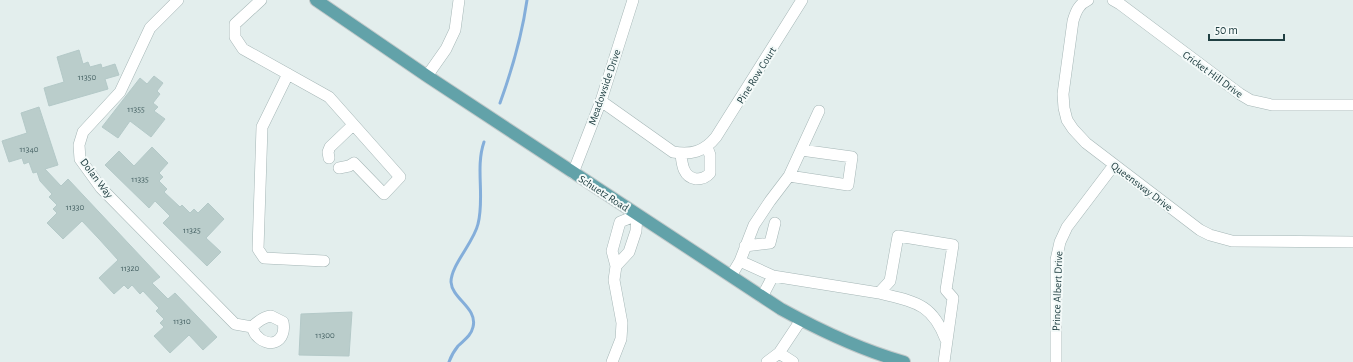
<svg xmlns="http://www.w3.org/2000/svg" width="1353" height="362" viewBox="0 0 1353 362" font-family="'Alegreya Sans',sans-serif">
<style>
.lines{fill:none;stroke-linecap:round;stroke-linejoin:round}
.stream{stroke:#84aeda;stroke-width:3}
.building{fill:#bacdcb;stroke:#b4c9c8}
.minor-casing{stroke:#a5b6b6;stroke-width:12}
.major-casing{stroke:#c1c9ca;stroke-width:14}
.minor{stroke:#fff;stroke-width:11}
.major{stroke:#62a2a9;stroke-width:12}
.labels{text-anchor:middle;stroke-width:4;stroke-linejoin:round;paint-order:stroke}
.number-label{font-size:9px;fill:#466264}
.street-label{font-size:11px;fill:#203f42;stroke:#f4faf9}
</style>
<rect width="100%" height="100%" fill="#e3eeed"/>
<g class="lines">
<path class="stream" d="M 500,103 C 512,70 522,35 527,0
M 449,362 C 451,356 454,351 458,346 C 464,340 471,336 473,327 C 478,308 452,299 451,282 C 451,265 474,242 478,224 C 485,197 475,168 484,142"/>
</g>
<path class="building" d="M 79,50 L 83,64 L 88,62 L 90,67 L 101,64 L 102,68 L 115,64 L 119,75 L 105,79 L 108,89 L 49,106 L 44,88 L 64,82 L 57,57 Z
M 154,76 L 163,83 L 157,91 L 160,94 L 153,103 L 158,107 L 154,111 L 165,119 L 151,137 L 130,121 L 118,138 L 102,127 L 140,78 L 147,84 Z
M 39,107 L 58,165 L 45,169 L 61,186 L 68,179 L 160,277 L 152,283 L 168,299 L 175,293 L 217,337 L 203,350 L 189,335 L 170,353 L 154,336 L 164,327 L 160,323 L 164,319 L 156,311 L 159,308 L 143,291 L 140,294 L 132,285 L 128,289 L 124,285 L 114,294 L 99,278 L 118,260 L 99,239 L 82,221 L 63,239 L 47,223 L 57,213 L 53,209 L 57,205 L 49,197 L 52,194 L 40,181 L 37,172 L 33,173 L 29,162 L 24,164 L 22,158 L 9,162 L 2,141 L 27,133 L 21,113 Z
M 152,147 L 168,163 L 159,173 L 163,177 L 159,181 L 167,189 L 164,192 L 180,207 L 182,205 L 190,213 L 194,209 L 198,213 L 208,203 L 224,219 L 206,238 L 221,252 L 207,266 L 163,223 L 170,216 L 155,201 L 149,208 L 105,165 L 119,151 L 134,166 Z
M 352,312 L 349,356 L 299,355 L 301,314 Z"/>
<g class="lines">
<defs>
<path id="minor" d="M 178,0 L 150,28 L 120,92 L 83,132 L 79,145 L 80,159 L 101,188 L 235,324 L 252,327
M 261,0 L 235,24 L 235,37 L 243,49 L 329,97 L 400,177 L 384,194 L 354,163 L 349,166 L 339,168
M 1088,0 C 1079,4 1076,11 1073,21 L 1063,94 L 1064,108 L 1067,120 L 1073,129 L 1086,143 L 1200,230 L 1210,235 L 1232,241 L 1353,242
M 1113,0 L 1120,4 L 1240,94 L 1250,100 L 1272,105 L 1353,105
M 288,74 L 262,127 L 258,249 L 264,258 L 324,261
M 427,76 L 446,49 L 455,30 L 459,0
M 601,101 L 673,152 C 691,155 704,152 716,137 L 802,0
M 801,150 L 819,111
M 681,154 C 682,164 683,177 696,179 C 702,179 706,178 710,173 L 710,155 L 707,147
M 329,158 L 328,152 L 330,147 L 353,125
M 573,173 L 601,101 L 633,0
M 745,246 L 770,243 L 775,223
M 740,261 L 773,276 L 879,293 L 890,281 L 898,236 L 953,245 L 946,290 L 953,298 L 944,362
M 731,276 L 740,261 L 754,225 L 770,201 L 789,176 L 801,150 L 852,157 L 848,185 L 789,176
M 879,293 C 915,302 932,303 946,340
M 762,297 L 773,276
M 271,316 L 283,322 C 287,342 269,350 256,335 C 254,333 253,329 252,327 C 258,321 263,317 271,316 Z
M 612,362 L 621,339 L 622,323 L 614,280 L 616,266 L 629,252 L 636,231 L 637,215 L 620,222 L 612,251 L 616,266
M 767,362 L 779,353
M 793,362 L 779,353 L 801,320
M 1056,362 L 1056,260 L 1060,242 L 1067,227 L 1114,165"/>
<path id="major" d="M 316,0 L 427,76 L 781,309 C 821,331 861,350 904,362"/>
</defs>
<use href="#minor" class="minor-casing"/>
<use href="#major" class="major-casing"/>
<use href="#minor" class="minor"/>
<use href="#major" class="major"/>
</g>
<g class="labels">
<g class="number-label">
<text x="87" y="80">11350</text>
<text x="136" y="112">11355</text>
<text x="29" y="152">11340</text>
<text x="140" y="182">11335</text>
<text x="75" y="210">11330</text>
<text x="192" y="233">11325</text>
<text x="130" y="271">11320</text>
<text x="182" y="324">11310</text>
<text x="325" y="338">11300</text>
</g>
<g class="street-label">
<text transform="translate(1213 74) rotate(36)" y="4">Cricket Hill Drive</text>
<text transform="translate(756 75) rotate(-58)" y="4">Pine Row Court</text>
<text transform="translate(604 87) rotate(-71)" y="4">Meadowside Drive</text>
<text transform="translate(97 178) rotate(53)" y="4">Dolan Way</text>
<text transform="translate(1142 186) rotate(37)" y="4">Queensway Drive</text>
<text transform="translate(604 193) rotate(33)" y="4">Schuetz Road</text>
<text transform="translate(1057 291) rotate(-88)" y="4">Prince Albert Drive</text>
</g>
</g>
<path d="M1209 34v6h75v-6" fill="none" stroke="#203f42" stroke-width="2"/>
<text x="1215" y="34" font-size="12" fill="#203f42" stroke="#f4faf9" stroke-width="3" paint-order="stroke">50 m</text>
</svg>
